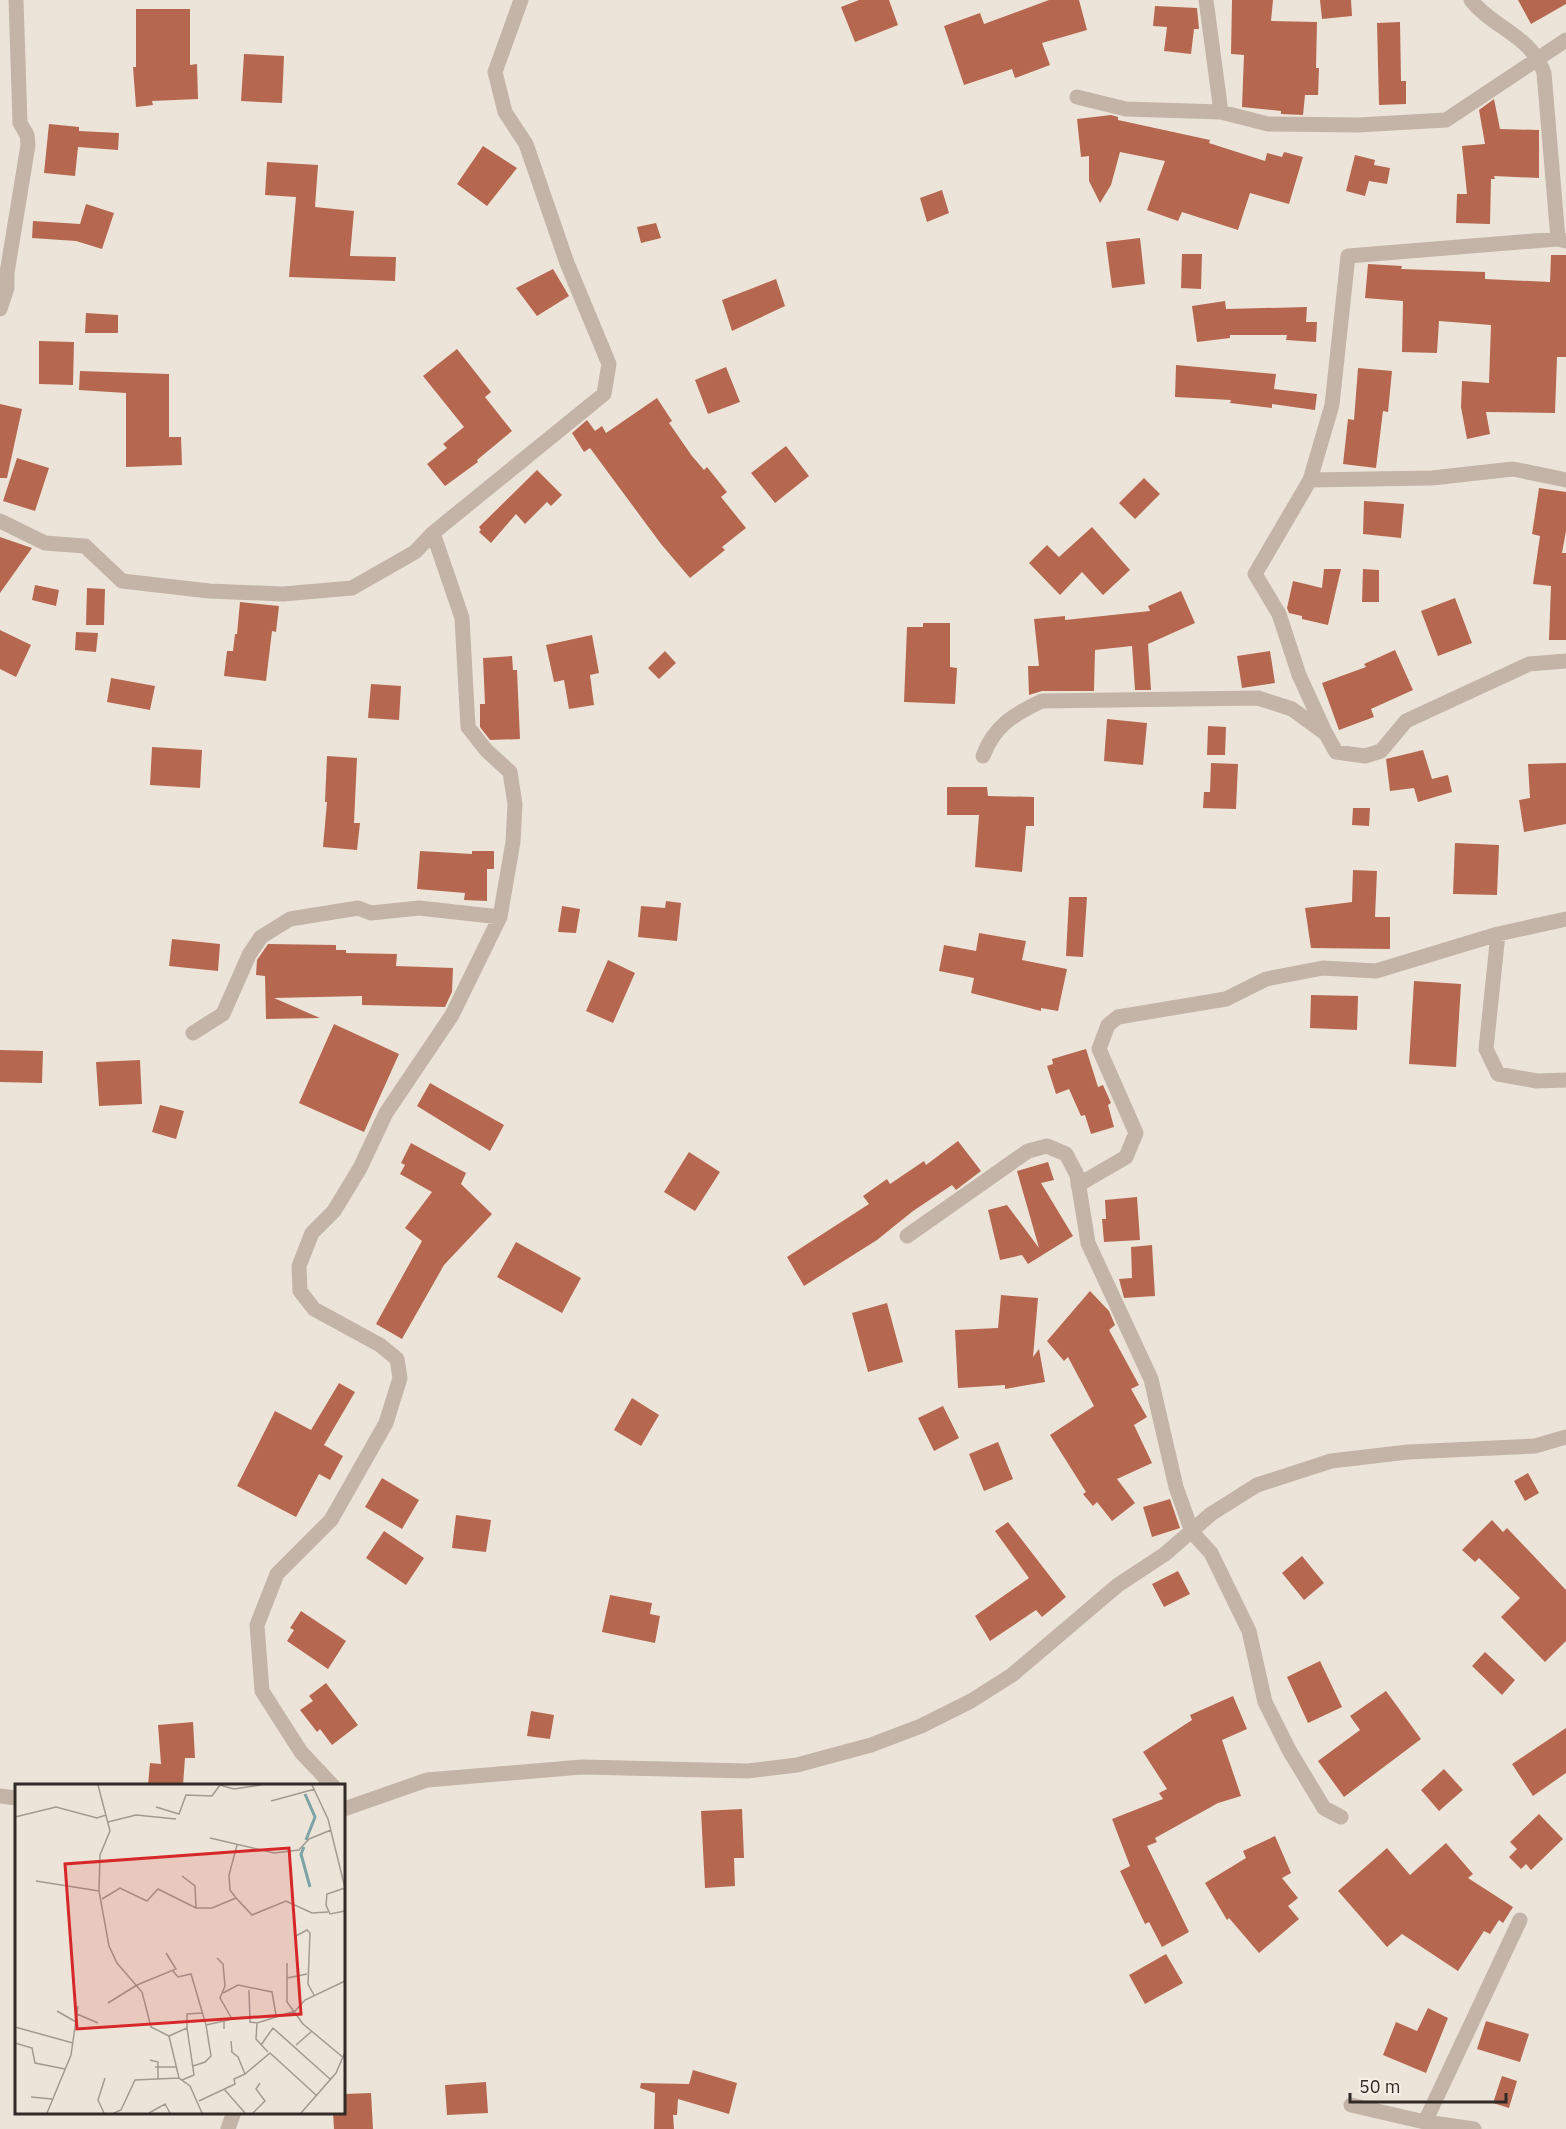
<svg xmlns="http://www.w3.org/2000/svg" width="1566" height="2129" viewBox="0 0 1566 2129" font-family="'IBM Plex Sans',sans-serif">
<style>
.building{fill:#b5684f}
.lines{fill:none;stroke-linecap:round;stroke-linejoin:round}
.minor{stroke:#c3b4a7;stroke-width:15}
.inset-river{fill:none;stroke:#7ca4a6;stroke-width:3}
.inset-road{fill:none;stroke:#a29a91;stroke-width:1.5}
.view{fill:#d62828;fill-opacity:0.15;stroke:#d62828;stroke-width:3}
.inset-edge{fill:none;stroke:#312a26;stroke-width:3}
</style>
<rect width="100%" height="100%" fill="#ede4d9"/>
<path class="building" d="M 859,0 L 889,0 L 898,25 L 855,42 L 841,7 Z
M 1049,0 L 1079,0 L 1087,30 L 1042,43 L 1050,65 L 1015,78 L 1012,69 L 964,85 L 944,26 L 980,13 L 984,24 Z
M 1232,0 L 1273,0 L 1271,21 L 1317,22 L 1316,68 L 1319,68 L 1318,95 L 1305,95 L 1303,115 L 1281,114 L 1281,111 L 1242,107 L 1244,55 L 1231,54 Z
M 1320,0 L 1351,0 L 1352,16 L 1322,19 Z
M 1518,0 L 1566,0 L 1566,4 L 1531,24 Z
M 1155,6 L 1197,8 L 1199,29 L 1194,29 L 1191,54 L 1164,51 L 1167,27 L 1153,26 Z
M 136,9 L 190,9 L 190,65 L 197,64 L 198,99 L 152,101 L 153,105 L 136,107 L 133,67 L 136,67 Z
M 1400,22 L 1401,81 L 1406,81 L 1406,104 L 1379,105 L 1377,23 Z
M 244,54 L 284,56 L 282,103 L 241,101 Z
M 1494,99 L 1500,129 L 1539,130 L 1539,178 L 1494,176 L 1495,179 L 1491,179 L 1490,224 L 1456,223 L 1457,194 L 1467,194 L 1462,146 L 1485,144 L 1479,110 Z
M 1111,115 L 1118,117 L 1118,120 L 1210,140 L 1209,143 L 1265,161 L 1267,153 L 1282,157 L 1284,152 L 1303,157 L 1289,204 L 1250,193 L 1238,230 L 1182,212 L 1178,221 L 1147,210 L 1165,161 L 1120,152 L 1111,185 L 1100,203 L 1089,181 L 1089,156 L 1081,157 L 1077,119 Z
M 49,124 L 79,127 L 79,131 L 119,133 L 118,150 L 78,147 L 75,176 L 44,173 Z
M 483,146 L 517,168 L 487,206 L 457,184 Z
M 1355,155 L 1375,160 L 1374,165 L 1390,168 L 1387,184 L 1369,181 L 1365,196 L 1346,191 Z
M 267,162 L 318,165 L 315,207 L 354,211 L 350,256 L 396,257 L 395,281 L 289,277 L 296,197 L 265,195 Z
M 942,190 L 949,213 L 927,222 L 920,198 Z
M 86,204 L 114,213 L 102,249 L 76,241 L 32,238 L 33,221 L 80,224 Z
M 656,223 L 661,238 L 641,243 L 637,227 Z
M 1140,238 L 1145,284 L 1112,288 L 1106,242 Z
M 1182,254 L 1202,254 L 1201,289 L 1181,288 Z
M 1551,255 L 1566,255 L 1566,357 L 1557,357 L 1555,413 L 1486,412 L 1490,434 L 1467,439 L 1461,407 L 1462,381 L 1489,383 L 1491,325 L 1439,321 L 1437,353 L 1402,352 L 1403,301 L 1365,298 L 1368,264 L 1402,266 L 1401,269 L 1485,272 L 1485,279 L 1550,282 Z
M 553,269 L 569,296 L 537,316 L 516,288 Z
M 776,279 L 785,306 L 732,331 L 722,300 Z
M 1225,301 L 1226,309 L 1307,307 L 1306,322 L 1317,322 L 1316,342 L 1286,340 L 1287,335 L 1230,335 L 1230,338 L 1197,342 L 1192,306 Z
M 86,313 L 118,315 L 118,333 L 85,333 Z
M 39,341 L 74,342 L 73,385 L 39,384 Z
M 457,349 L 491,392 L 485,397 L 512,431 L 477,460 L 478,462 L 445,486 L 427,464 L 447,448 L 443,444 L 464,427 L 423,376 Z
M 1176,365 L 1276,374 L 1274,389 L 1317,394 L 1315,410 L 1272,404 L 1272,408 L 1230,403 L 1231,400 L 1175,397 Z
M 726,367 L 740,402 L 708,414 L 695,380 Z
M 1358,368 L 1392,371 L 1388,412 L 1383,411 L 1376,468 L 1343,464 L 1348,419 L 1354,420 Z
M 80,371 L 169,374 L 169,437 L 181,437 L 182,465 L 126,467 L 126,393 L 79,390 Z
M 657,398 L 672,421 L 669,423 L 692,456 L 704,470 L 707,467 L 727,492 L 721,497 L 746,528 L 722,547 L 725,550 L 690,578 L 661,544 L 590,448 L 584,452 L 572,433 L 587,420 L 595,431 L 602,426 L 606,433 Z
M 0,404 L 22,409 L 7,478 L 0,478 Z
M 786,446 L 809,476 L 775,503 L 751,473 Z
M 17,458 L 49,468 L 35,511 L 3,501 Z
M 537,470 L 562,495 L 551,506 L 547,502 L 525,524 L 516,514 L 491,543 L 479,532 L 481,530 L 479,527 Z
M 1144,478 L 1160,494 L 1135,519 L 1119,503 Z
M 1539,488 L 1566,492 L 1566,531 L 1562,553 L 1566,553 L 1566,640 L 1549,640 L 1551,586 L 1533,584 L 1540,536 L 1532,534 Z
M 1364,501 L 1404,504 L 1401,538 L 1363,534 Z
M 1092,527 L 1130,570 L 1103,595 L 1082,572 L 1060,595 L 1029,563 L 1047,545 L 1059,557 Z
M 0,537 L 32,548 L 0,593 Z
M 1324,569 L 1341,569 L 1328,625 L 1302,619 L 1302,616 L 1289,613 L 1287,608 L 1293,581 L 1322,588 Z
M 1363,569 L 1379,570 L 1379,602 L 1362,602 Z
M 35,585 L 59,590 L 56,606 L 32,600 Z
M 87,588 L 105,589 L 104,625 L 86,625 Z
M 1181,591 L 1195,623 L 1148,644 L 1151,690 L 1135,690 L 1132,646 L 1095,650 L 1094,691 L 1042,691 L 1029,695 L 1028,666 L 1039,666 L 1034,619 L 1065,616 L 1065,620 L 1150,611 L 1148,606 Z
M 1455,598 L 1472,643 L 1438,656 L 1421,611 Z
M 240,602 L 279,606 L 276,632 L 272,631 L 266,681 L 224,676 L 227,651 L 233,651 L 235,634 L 237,634 Z
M 923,623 L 950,623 L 950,667 L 957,668 L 955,704 L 904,702 L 907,627 L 923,627 Z
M 0,630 L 31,645 L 16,677 L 0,669 Z
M 76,632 L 98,633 L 96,652 L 75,650 Z
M 592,635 L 599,673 L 590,675 L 594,705 L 569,709 L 564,680 L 554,682 L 546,645 Z
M 1395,650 L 1413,690 L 1371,709 L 1374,717 L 1339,730 L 1322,683 L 1366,667 L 1364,664 Z
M 665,651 L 676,663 L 659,679 L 648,668 Z
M 1270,651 L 1275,683 L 1242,688 L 1237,656 Z
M 512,656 L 513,670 L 517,670 L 520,739 L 490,740 L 480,727 L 480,704 L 485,704 L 483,658 Z
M 111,678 L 155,686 L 150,710 L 107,702 Z
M 371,684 L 401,686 L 399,720 L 368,718 Z
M 1107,719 L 1147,723 L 1143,765 L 1104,761 Z
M 1208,726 L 1226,727 L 1225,755 L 1207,755 Z
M 152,747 L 202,750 L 200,788 L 150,785 Z
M 1423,750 L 1432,779 L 1448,775 L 1452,792 L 1418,802 L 1414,788 L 1390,791 L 1386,759 Z
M 327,756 L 357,758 L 354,823 L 360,823 L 357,850 L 323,847 L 327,802 L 325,802 Z
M 1211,763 L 1238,764 L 1236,809 L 1203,808 L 1204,792 L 1210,792 Z
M 1566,763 L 1566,824 L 1524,832 L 1519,800 L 1530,798 L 1528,764 Z
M 947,787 L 987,787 L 988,796 L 1034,797 L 1034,826 L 1026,826 L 1022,872 L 975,867 L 979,815 L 947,815 Z
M 1353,808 L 1370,808 L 1369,826 L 1352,825 Z
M 1455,843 L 1499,845 L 1497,895 L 1453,894 Z
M 420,851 L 472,854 L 472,851 L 494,851 L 494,869 L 487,869 L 487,901 L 464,900 L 465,893 L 417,889 Z
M 1353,870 L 1377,871 L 1375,917 L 1390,917 L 1390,949 L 1311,948 L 1305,908 L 1352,902 Z
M 1069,897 L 1087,897 L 1083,957 L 1066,956 Z
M 666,901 L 681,903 L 677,941 L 638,937 L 641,906 L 665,908 Z
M 562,906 L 580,909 L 576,933 L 558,932 Z
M 979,933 L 1026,941 L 1022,960 L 1067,969 L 1058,1011 L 1041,1008 L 1041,1011 L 971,993 L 974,978 L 939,971 L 944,945 L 976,951 Z
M 172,939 L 220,944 L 218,971 L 169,966 Z
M 268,944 L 336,945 L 336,950 L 346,950 L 346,953 L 397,954 L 396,966 L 453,968 L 452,992 L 445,1007 L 362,1005 L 362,996 L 274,998 L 320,1018 L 266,1019 L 265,976 L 256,975 L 257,960 Z
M 608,960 L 635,973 L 613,1023 L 586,1011 Z
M 1414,981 L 1461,984 L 1456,1067 L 1409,1064 Z
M 1311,995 L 1358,996 L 1357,1030 L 1310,1028 Z
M 334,1024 L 399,1054 L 364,1132 L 299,1103 Z
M 1086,1049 L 1098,1087 L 1103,1085 L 1111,1103 L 1108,1105 L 1114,1127 L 1091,1134 L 1085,1115 L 1081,1116 L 1069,1089 L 1056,1094 L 1047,1066 L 1053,1064 L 1052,1059 Z
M 0,1050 L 43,1051 L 42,1083 L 0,1082 Z
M 140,1060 L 142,1104 L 99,1106 L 96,1062 Z
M 430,1083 L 504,1125 L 490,1151 L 417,1106 Z
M 160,1105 L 184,1111 L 176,1139 L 152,1132 Z
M 958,1141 L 981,1171 L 956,1190 L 952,1185 L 913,1211 L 877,1240 L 804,1286 L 787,1257 L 869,1204 L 863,1196 L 887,1179 L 890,1184 L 924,1161 L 926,1165 Z
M 411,1143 L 466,1173 L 461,1184 L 492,1214 L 444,1265 L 402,1339 L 376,1324 L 422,1241 L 405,1228 L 432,1192 L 400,1174 L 405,1165 L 401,1163 Z
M 689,1152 L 720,1172 L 695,1211 L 664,1192 Z
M 1048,1162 L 1054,1180 L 1041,1183 L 1073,1236 L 1028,1264 L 1022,1255 L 1000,1260 L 988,1210 L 1007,1205 L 1039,1248 L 1017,1171 Z
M 1137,1197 L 1140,1240 L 1104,1242 L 1102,1219 L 1106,1219 L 1105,1200 Z
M 516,1242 L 581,1278 L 562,1313 L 497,1277 Z
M 1152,1245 L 1155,1296 L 1124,1298 L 1119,1279 L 1132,1278 L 1131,1247 Z
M 1090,1291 L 1109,1311 L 1115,1325 L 1109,1330 L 1139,1385 L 1131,1389 L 1147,1417 L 1134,1425 L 1152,1463 L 1117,1479 L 1135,1503 L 1112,1521 L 1097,1502 L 1093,1506 L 1083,1494 L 1086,1492 L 1050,1435 L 1094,1406 L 1068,1357 L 1064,1361 L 1047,1341 Z
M 1001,1295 L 1038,1298 L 1033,1357 L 1039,1349 L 1045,1382 L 1005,1389 L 1005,1385 L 958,1388 L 955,1330 L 998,1328 Z
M 887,1303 L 903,1362 L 868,1372 L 852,1313 Z
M 339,1383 L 355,1392 L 324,1445 L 343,1456 L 330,1480 L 319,1474 L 296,1517 L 237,1486 L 275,1411 L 311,1430 Z
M 632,1398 L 659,1415 L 641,1446 L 614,1430 Z
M 943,1406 L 959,1438 L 934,1451 L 918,1418 Z
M 998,1442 L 1013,1479 L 984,1491 L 969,1454 Z
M 1528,1473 L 1539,1493 L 1525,1501 L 1514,1481 Z
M 382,1478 L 419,1500 L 402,1529 L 365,1507 Z
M 1170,1499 L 1180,1528 L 1152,1537 L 1143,1507 Z
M 456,1515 L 491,1520 L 486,1552 L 452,1548 Z
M 1492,1520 L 1503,1532 L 1507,1528 L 1566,1590 L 1566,1641 L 1545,1662 L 1501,1617 L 1520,1598 L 1479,1558 L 1475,1562 L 1462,1550 Z
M 1008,1522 L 1066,1597 L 1042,1617 L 1036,1610 L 990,1641 L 975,1616 L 1029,1578 L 995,1531 Z
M 384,1531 L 424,1558 L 406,1585 L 366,1558 Z
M 1302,1556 L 1324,1583 L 1304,1600 L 1282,1573 Z
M 1178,1571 L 1190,1594 L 1164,1607 L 1152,1584 Z
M 610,1595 L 652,1603 L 650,1614 L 660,1616 L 655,1643 L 602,1632 Z
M 301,1611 L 346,1641 L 328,1669 L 287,1641 L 294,1630 L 290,1628 Z
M 1485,1652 L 1515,1680 L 1502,1695 L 1472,1666 Z
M 1320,1661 L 1342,1707 L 1308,1723 L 1287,1677 Z
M 326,1683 L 358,1725 L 332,1745 L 320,1729 L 317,1732 L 300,1710 L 313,1701 L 309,1696 Z
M 1386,1691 L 1421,1739 L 1344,1797 L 1318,1761 L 1360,1730 L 1350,1716 Z
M 1233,1696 L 1247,1729 L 1222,1740 L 1241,1796 L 1218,1803 L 1155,1838 L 1157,1842 L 1147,1846 L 1189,1932 L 1162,1947 L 1149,1922 L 1145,1924 L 1120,1871 L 1130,1866 L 1112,1819 L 1163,1799 L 1159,1793 L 1167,1789 L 1143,1752 L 1192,1720 L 1190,1715 Z
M 531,1711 L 554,1715 L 550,1739 L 527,1736 Z
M 193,1722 L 195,1758 L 185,1758 L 183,1785 L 148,1785 L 150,1763 L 161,1764 L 158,1725 Z
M 1566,1728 L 1566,1773 L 1533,1796 L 1512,1764 Z
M 1444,1769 L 1463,1790 L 1439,1811 L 1421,1790 Z
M 742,1809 L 744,1858 L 734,1858 L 735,1886 L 705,1888 L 701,1811 Z
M 1539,1814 L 1563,1839 L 1531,1870 L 1526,1864 L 1521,1869 L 1509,1857 L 1517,1849 L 1510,1842 Z
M 1275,1836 L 1291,1873 L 1282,1878 L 1298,1898 L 1288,1906 L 1299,1919 L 1259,1953 L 1229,1918 L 1227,1920 L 1205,1883 L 1246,1858 L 1243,1851 Z
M 1446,1843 L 1473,1874 L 1468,1878 L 1513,1907 L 1503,1923 L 1499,1920 L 1490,1934 L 1484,1931 L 1458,1971 L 1402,1934 L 1387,1947 L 1338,1891 L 1387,1848 L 1410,1875 Z
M 1166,1954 L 1183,1983 L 1145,2004 L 1129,1975 Z
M 1428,2008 L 1448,2018 L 1426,2073 L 1383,2055 L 1396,2022 L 1417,2031 Z
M 1486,2021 L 1529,2034 L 1520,2062 L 1477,2049 Z
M 693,2070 L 737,2083 L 729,2114 L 678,2099 L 677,2115 L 673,2115 L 674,2129 L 654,2129 L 655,2093 L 640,2088 L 641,2083 L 689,2084 Z
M 1502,2076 L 1517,2081 L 1509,2108 L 1493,2103 Z
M 486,2082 L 488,2113 L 447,2115 L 445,2085 Z
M 371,2093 L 373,2129 L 334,2129 L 333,2112 L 344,2112 L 344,2094 Z"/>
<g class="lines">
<path class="minor" d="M 1471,0 C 1494,29 1531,35 1544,73 L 1558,239 L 1566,241
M 1077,97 L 1126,109 L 1221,112 L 1206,0
M 1221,112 L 1268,124 L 1358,125 L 1446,120 L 1566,40
M 0,309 L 7,288 L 7,273 L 28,145 L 27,135 L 20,123 L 16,0
M 1310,480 L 1432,478 L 1513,469 L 1566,480
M 0,521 L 45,543 L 85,546 L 122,581 L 209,591 L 283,594 L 352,588 L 415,552 L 433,533
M 1326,734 L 1299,675 L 1279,614 L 1255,574 L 1310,480 L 1332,405 L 1348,256 L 1558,239
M 983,756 C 994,726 1014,714 1042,701 L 1258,698 L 1292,709 L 1326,734 L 1336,752 L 1365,756 L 1381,751 L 1406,721 L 1529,664 L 1566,661
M 1498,934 L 1486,1049 L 1498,1074 L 1537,1081 L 1566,1080
M 193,1033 L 223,1014 L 249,955 L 261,937 L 290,919 L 358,908 L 371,913 L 419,908 L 500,917
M 1078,1185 L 1126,1157 L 1136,1133 L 1099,1049 L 1108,1025 L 1118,1017 L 1226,999 L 1266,979 L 1323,968 L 1376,971 L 1498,934 L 1566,919
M 907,1236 L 1028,1151 L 1047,1146 L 1066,1154 L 1077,1175 L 1088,1243 L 1151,1379 L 1176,1487 L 1192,1532 L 1211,1553 L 1249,1631 L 1265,1702 L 1289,1750 L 1324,1808 L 1341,1817
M 333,1786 L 301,1752 L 262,1691 L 257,1625 L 277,1574 L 331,1520 L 386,1423 L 400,1378 L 397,1359 L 380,1345 L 314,1309 L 300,1291 L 299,1266 L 312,1233 L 334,1211 L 360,1168 L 386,1113 L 452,1015 L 500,917 L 513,842 L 515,804 L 510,772 L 486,750 L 468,727 L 462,618 L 433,533 L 604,394 L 609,364 L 567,263 L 526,144 L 505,112 L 495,72 L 521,0
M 0,1796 L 16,1798
M 344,1809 L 427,1780 L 582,1767 L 748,1771 L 797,1765 L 871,1745 L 921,1726 L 971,1701 L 1012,1675 L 1118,1585 L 1165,1554 L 1211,1514 L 1257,1485 L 1331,1461 L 1408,1452 L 1535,1446 L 1566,1437
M 1351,2105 L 1425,2122 L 1474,2129
M 1425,2122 L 1520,1920
M 228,2129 L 234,2112"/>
</g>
<g transform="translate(15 1784)">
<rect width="330" height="330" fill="#ede4d9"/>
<path class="inset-river" d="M 290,10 L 300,33 L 291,56M 289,63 L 286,70 L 295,103"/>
<path class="inset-road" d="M 83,1 L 95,47 L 85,71 L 84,107 L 94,162 L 102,179 L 127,208 L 136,243 L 154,252 L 164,294 L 175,302 L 187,329M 205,1 L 219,5 L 246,1M 297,1 L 313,35 L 330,104M 256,17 L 300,5M 141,23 L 164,30 L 171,11 L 197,12 L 205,1M 0,33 L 41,23 L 82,34 L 91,31M 93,38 L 121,31 L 161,35M 195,54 L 259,69 L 284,66 L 294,55 L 316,46M 167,92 L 180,102 L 181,124M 21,97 L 84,107M 330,104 L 312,110 L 311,121 L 315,130 L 330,127M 221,114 L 215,106 L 214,91 L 222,61M 87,115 L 105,104 L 132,117 L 143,105 L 181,124 L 197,124 L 221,114 L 237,131 L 271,117 L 297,129 L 313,128M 281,152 L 292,146 L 295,149 L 293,200 L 299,211M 202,174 L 208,180 L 210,202 L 205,214 L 217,235 L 209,237 L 209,245M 272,179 L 272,194 L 292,190M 158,187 L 163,193 L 176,190 L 191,241 L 196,272 L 190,278 L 178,282M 272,194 L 272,218 L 288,240 L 330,275M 234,206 L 235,238 L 242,239 L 280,227 L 290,216 L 330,197M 208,209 L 223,201 L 257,208 L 261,231M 93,219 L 122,201 L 161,185 L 151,169M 42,227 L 61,238M 62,230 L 83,239M 242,239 L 241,255 L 253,268M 191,241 L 209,237M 0,243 L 58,259M 154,252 L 172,244 L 172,230 L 187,229M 0,259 L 17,264 L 20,279 L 50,285M 246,261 L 258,244 L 315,295M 281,261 L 296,248M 135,276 L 143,278 L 143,295M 140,283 L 161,283M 230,290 L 255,269 L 301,311M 167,296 L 179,291 L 172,244M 209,305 L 230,329M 16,313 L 37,315M 184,317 L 220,300 L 219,295 L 230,290 L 223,273 L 217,268 L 216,257M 32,329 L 56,271 L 63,222M 89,329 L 83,316 L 90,294M 99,329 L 106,326 L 120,296 L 164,294M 134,329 L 150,320 L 155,329M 238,329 L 250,317 L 241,305 L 245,299M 286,329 L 321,289 L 330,268"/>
<path class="view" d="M 274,64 L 286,230 L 62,245 L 50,80 Z"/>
<rect width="330" height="330" class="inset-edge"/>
</g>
<path d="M1350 2093v9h156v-9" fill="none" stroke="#312a26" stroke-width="3"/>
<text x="1359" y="2093" font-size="18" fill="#312a26" stroke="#f6eee5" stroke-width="4.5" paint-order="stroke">50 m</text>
</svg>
